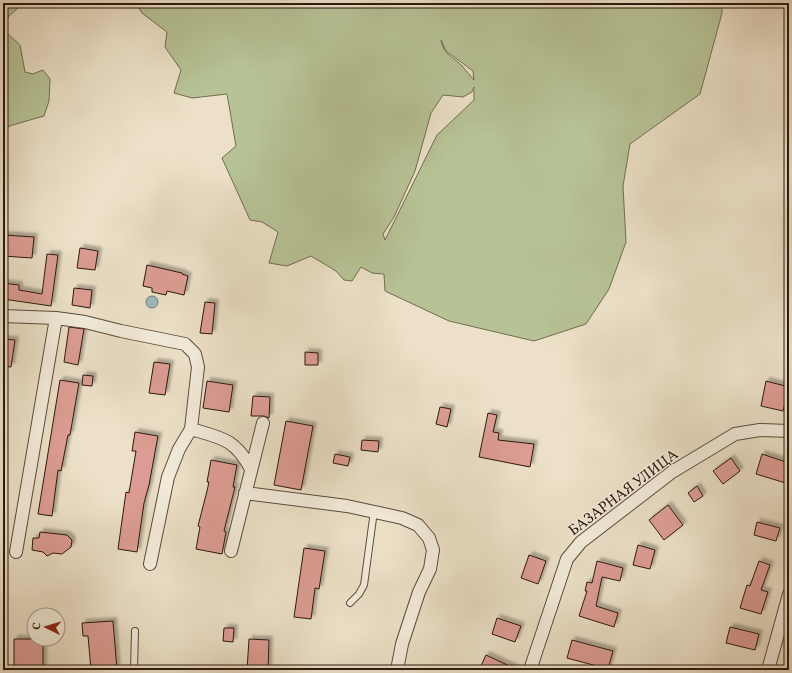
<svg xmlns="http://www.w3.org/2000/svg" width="792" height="673" viewBox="0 0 792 673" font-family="Vollkorn,serif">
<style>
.green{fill:#b7c396;stroke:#716d52;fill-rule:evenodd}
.water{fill:#9dbbc0;stroke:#6f7979}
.building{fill:#dd9d94;stroke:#2b170f;filter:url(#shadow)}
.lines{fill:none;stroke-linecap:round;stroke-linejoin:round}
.service-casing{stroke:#5b4a3d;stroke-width:8}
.minor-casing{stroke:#5b4a3d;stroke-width:14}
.service{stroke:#f3ecdb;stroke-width:6}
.minor{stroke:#f3ecdb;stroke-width:12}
.labels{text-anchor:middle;stroke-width:3;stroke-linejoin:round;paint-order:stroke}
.street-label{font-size:15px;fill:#2b170f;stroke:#f3ecdb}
</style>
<defs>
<filter id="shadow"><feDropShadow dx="3.5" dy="-3.5" stdDeviation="1" flood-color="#0004"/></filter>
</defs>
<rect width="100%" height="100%" fill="#ece1c8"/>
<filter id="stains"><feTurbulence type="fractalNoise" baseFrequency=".005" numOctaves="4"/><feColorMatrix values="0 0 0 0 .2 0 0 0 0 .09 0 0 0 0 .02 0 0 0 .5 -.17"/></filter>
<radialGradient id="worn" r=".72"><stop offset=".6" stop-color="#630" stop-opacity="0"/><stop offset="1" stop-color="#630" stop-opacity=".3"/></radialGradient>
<path class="green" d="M 3,3 L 23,3 L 8,17 L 5,31 L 20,45 L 25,72 L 33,74 L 43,70 L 50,79 L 49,101 L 44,116 L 9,126 L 3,135 Z
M 136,3 L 365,3 L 370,6 L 380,6 L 375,3 L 722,3 L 722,13 L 700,94 L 630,144 L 623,186 L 626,242 L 609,289 L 586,324 L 534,341 L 449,321 L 385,291 L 384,274 L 372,273 L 361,267 L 352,281 L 344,280 L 336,271 L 311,256 L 287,266 L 269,263 L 278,232 L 262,222 L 250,220 L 222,158 L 236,146 L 227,94 L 192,98 L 174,93 L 181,70 L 165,47 L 167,32 L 142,13 ZM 441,40 L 446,51 L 473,71 L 474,80 C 470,76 467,71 463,67 C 454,57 443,55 441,40 ZM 474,87 L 474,100 L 437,135 L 385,240 L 383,234 L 394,217 L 415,171 L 431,113 L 443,95 L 463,97 L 472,92 Z"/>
<path class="water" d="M146 302a6 6 0 1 1 12 0a6 6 0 1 1-12 0Z"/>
<path class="building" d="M 3,235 L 34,237 L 32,258 L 3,256 Z
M 80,248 L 98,251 L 95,270 L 77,268 Z
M 47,254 L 58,255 L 51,306 L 3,299 L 3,283 L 19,285 L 19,290 L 42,294 Z
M 147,265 L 182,273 L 182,274 L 188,276 L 184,295 L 167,291 L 166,295 L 152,292 L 152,288 L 143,286 Z
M 74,288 L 92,290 L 90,308 L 72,305 Z
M 205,302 L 215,303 L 212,334 L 200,333 Z
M 69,327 L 84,329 L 78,365 L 64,362 Z
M 3,339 L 15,340 L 11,367 L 3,366 Z
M 305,352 L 318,353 L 318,365 L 305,365 Z
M 154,362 L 170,364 L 165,395 L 149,393 Z
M 83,375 L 93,376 L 92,386 L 82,385 Z
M 60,380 L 79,383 L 70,435 L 68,435 L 61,471 L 58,470 L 52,516 L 38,514 Z
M 207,381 L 233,385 L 229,412 L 203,408 Z
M 766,381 L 789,387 L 783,411 L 761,406 Z
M 253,396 L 270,397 L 269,418 L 264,416 L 251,416 Z
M 440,407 L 451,409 L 447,427 L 436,424 Z
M 488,413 L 497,415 L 493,432 L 499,433 L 498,440 L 534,444 L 530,467 L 479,457 Z
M 286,421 L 313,426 L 301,490 L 274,485 Z
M 135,432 L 158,436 L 149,485 L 144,503 L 137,552 L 118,549 L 126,492 L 129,493 L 136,451 L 132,451 Z
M 362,440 L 379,441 L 378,452 L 361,450 Z
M 335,454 L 350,457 L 348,466 L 333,463 Z
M 762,454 L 789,463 L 789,484 L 756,474 Z
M 731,458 L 740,471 L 723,484 L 713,471 Z
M 211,460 L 237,465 L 233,487 L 235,487 L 224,531 L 226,532 L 222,554 L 196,549 L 200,527 L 198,526 L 207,491 L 209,482 L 207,482 Z
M 697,486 L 703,496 L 694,502 L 688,493 Z
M 668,505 L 683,525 L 664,540 L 649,520 Z
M 757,522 L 780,528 L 776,541 L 754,535 Z
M 40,532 L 67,535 L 72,540 L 71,547 L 62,554 L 53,553 L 47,556 L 43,552 L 32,550 L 33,538 L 39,538 Z
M 638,545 L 655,550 L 650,569 L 633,565 Z
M 304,548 L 325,551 L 319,589 L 315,588 L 311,619 L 294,617 Z
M 529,555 L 546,561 L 538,584 L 521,578 Z
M 597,561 L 623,568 L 620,581 L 602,577 L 596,606 L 618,613 L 614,627 L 579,616 L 587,591 L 585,591 L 587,582 L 592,583 Z
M 759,561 L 770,565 L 761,590 L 768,592 L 761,614 L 740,608 L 747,585 L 750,586 Z
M 497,618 L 521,626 L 515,642 L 492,634 Z
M 113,621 L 117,670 L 91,670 L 88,636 L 83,636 L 82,623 Z
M 730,627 L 759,634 L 755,650 L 726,643 Z
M 224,628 L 234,628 L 233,642 L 223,641 Z
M 14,639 L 43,639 L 43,670 L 14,670 Z
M 249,639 L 269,640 L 268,670 L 247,670 Z
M 572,640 L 613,651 L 608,669 L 567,658 Z
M 486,655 L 518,670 L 479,670 Z"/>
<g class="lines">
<defs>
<path id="service" d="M 350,603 L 359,594 L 364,585 L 374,511
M 134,670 L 135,631"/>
<path id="minor" d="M 3,316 L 56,318 L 85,322 L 121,331 L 185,344 L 195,354 L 198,367 L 191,429 L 179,449 L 168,477 L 150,564
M 191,429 C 222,438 235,439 251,469
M 245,493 L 347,506 L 402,518 L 418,525 L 429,538 L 433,550 L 430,569 L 419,592 L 402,644 L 397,670
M 231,551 L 263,423
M 16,552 L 56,318
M 530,670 L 567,559 L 581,542 L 672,472 L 735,434 L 760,430 L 789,431
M 768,670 L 789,594"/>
</defs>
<use href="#service" class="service-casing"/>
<use href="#minor" class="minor-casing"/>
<use href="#service" class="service"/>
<use href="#minor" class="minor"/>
</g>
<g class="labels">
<g class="street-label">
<text transform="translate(623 492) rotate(-37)" y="5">БАЗАРНАЯ УЛИЦА</text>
</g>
</g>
<rect width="792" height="673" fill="none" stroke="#ece1c8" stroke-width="16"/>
<rect x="4" y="4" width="784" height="665" fill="none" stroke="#2b170f" stroke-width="2"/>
<rect x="8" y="8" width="776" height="657" fill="none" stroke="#2b170f"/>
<g transform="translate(46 627) rotate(275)"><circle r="19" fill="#f3ecdb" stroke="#a39789"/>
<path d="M0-3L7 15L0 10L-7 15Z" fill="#8f2418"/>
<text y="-6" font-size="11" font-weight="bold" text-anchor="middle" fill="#2b170f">С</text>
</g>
<rect width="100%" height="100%" filter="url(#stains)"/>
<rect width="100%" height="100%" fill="url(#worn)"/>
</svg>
